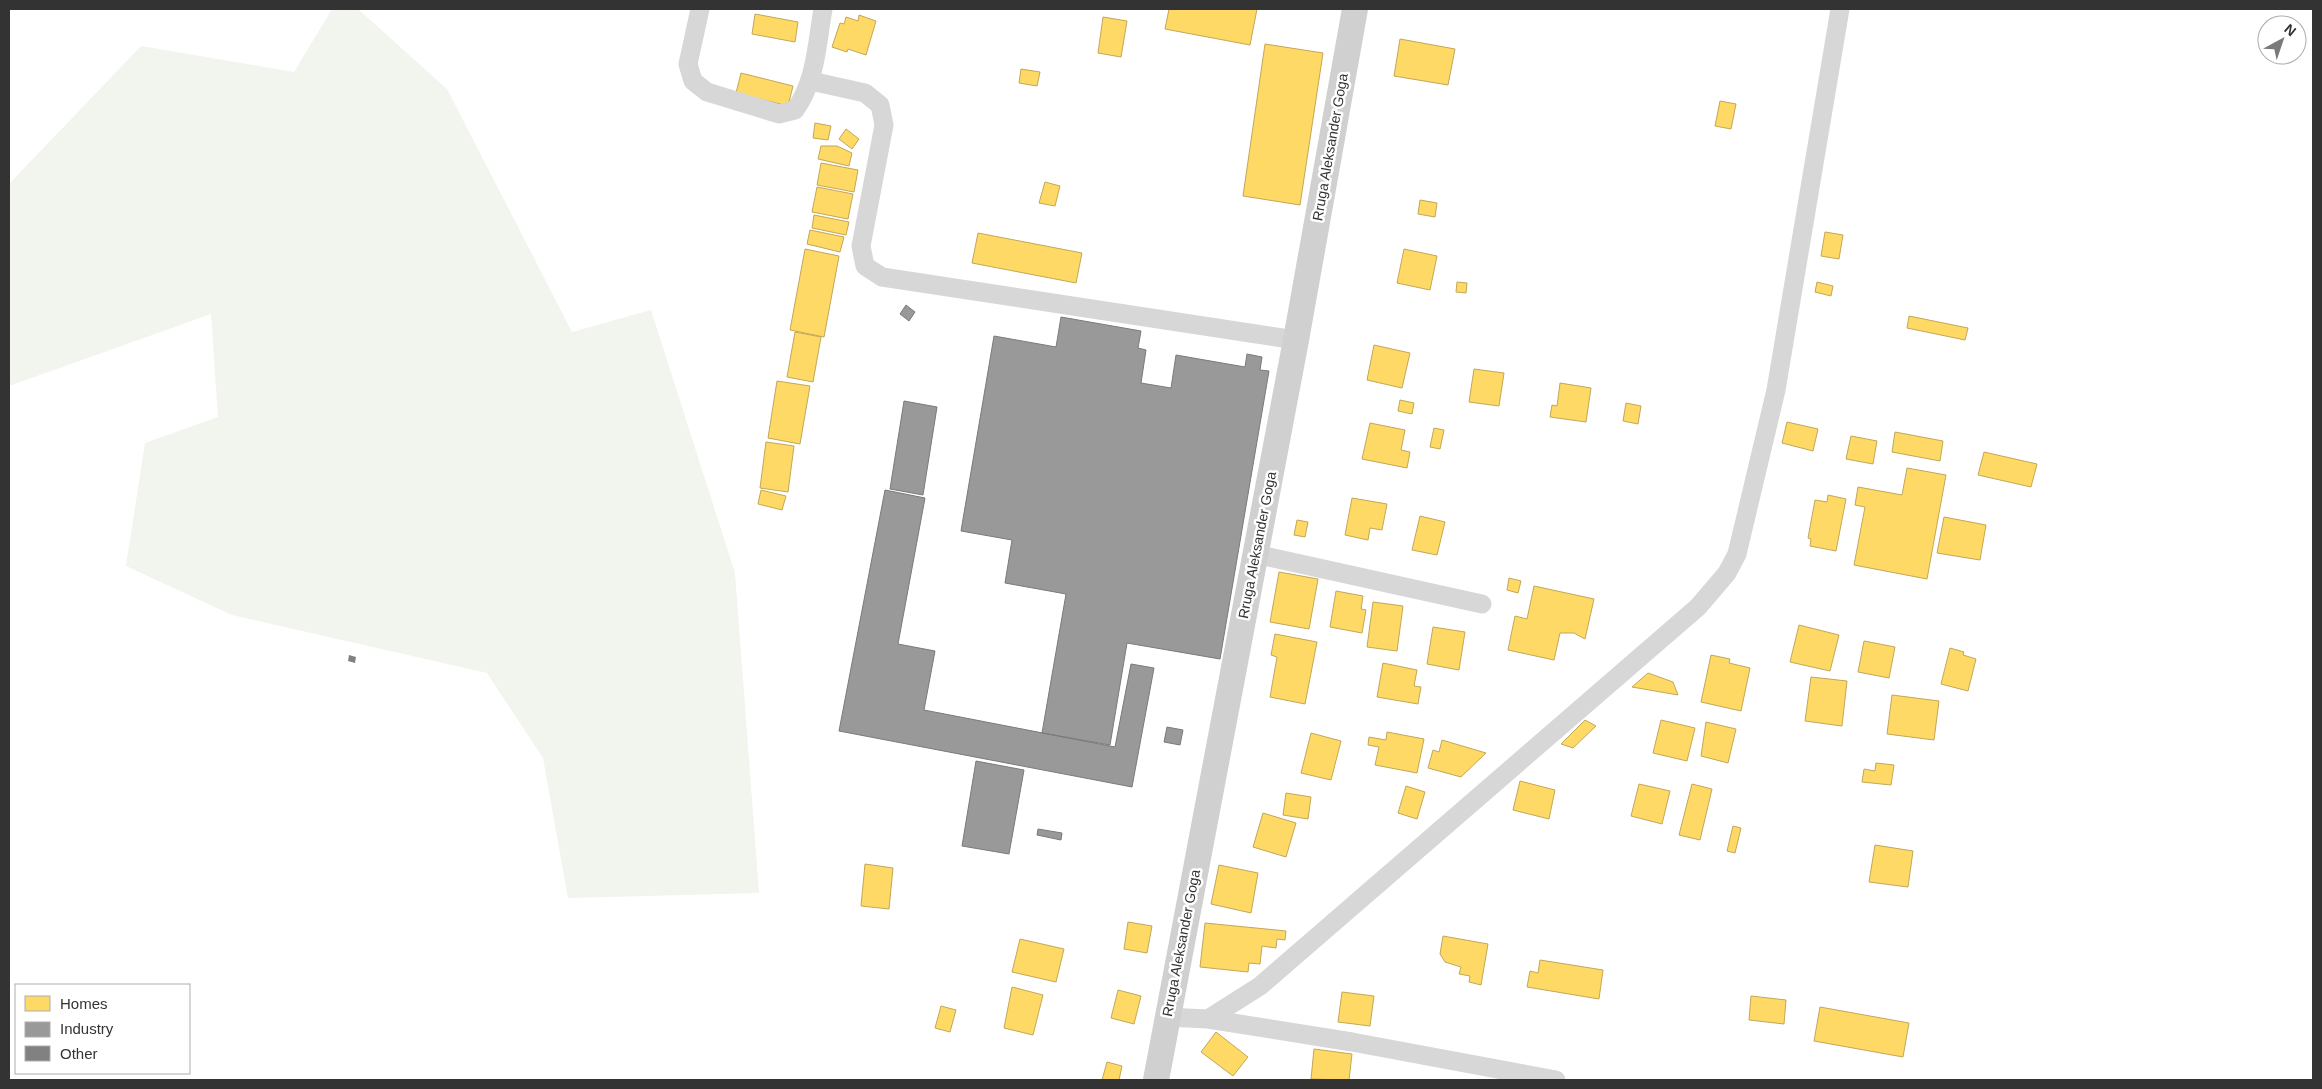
<svg xmlns="http://www.w3.org/2000/svg" width="2322" height="1089" viewBox="0 0 2322 1089" font-family="Helvetica,sans-serif">
<style>
.green{fill:#f1f5ed}
.homes{fill:#ffd966;stroke:#c2a757}
.industry{fill:#999;stroke:#7a7a7a}
.building{fill:#818181}
.lines{fill:none;stroke-linecap:round;stroke-linejoin:round}
.street{stroke:#d7d7d7;stroke-width:19}
.secondary{stroke:#d0d0d0;stroke-width:26}
.labels{text-anchor:middle;stroke-width:5;stroke-linejoin:round;paint-order:stroke}
.street-label{font-size:14px;fill:#333;stroke:#fff}
</style>
<rect width="100%" height="100%" fill="#fff"/>
<path class="green" d="M 332,9 L 358,9 L 447,89 L 572,332 L 651,310 L 735,573 L 759,893 L 568,898 L 543,758 L 487,673 L 232,615 L 126,566 L 145,443 L 218,417 L 211,314 L 9,386 L 9,184 L 141,46 L 294,72 Z"/>
<path class="homes" d="M 1169,9 L 1257,9 L 1250,45 L 1165,29 Z
M 755,14 L 798,22 L 795,42 L 752,34 Z
M 859,15 L 876,21 L 866,55 L 848,49 L 847,52 L 832,47 L 840,23 L 844,24 L 846,17 L 858,21 Z
M 1103,17 L 1127,21 L 1121,57 L 1098,53 Z
M 1400,39 L 1455,49 L 1448,85 L 1394,76 Z
M 1265,44 L 1323,53 L 1300,205 L 1243,196 Z
M 1021,69 L 1040,72 L 1037,86 L 1019,83 Z
M 741,73 L 793,86 L 788,106 L 736,93 Z
M 1720,101 L 1736,104 L 1731,129 L 1715,126 Z
M 815,123 L 831,126 L 828,140 L 813,138 Z
M 846,129 L 859,139 L 852,149 L 839,139 Z
M 821,146 L 837,146 L 852,153 L 849,166 L 818,159 Z
M 821,163 L 858,170 L 854,192 L 817,185 Z
M 1045,182 L 1060,186 L 1055,206 L 1039,203 Z
M 817,187 L 853,194 L 848,219 L 812,212 Z
M 1420,200 L 1437,203 L 1435,217 L 1418,214 Z
M 814,215 L 849,222 L 846,235 L 812,228 Z
M 810,230 L 844,237 L 840,252 L 807,244 Z
M 1825,232 L 1843,235 L 1839,259 L 1821,256 Z
M 978,233 L 1082,253 L 1076,283 L 972,263 Z
M 805,249 L 839,256 L 824,337 L 790,330 Z
M 1404,249 L 1437,256 L 1430,290 L 1397,283 Z
M 1457,282 L 1467,283 L 1466,293 L 1456,292 Z
M 1817,282 L 1833,286 L 1831,296 L 1815,292 Z
M 1909,316 L 1968,328 L 1965,340 L 1907,328 Z
M 795,332 L 821,337 L 813,382 L 787,377 Z
M 1374,345 L 1410,353 L 1402,388 L 1367,380 Z
M 1474,369 L 1504,373 L 1499,406 L 1469,402 Z
M 777,381 L 810,386 L 800,444 L 768,438 Z
M 1560,383 L 1591,388 L 1586,422 L 1550,417 L 1552,405 L 1557,406 Z
M 1400,400 L 1414,403 L 1412,414 L 1398,411 Z
M 1626,403 L 1641,406 L 1638,424 L 1623,421 Z
M 1787,422 L 1818,429 L 1813,451 L 1782,443 Z
M 1370,423 L 1405,430 L 1401,450 L 1410,452 L 1407,468 L 1362,459 Z
M 1434,428 L 1444,430 L 1440,449 L 1430,447 Z
M 1895,432 L 1943,441 L 1940,461 L 1892,452 Z
M 1851,436 L 1877,441 L 1873,464 L 1846,459 Z
M 766,442 L 794,446 L 788,492 L 760,488 Z
M 1984,452 L 2037,464 L 2031,487 L 1978,475 Z
M 1907,468 L 1946,475 L 1927,579 L 1854,565 L 1865,507 L 1855,505 L 1858,487 L 1902,495 Z
M 761,490 L 786,496 L 782,510 L 758,504 Z
M 1828,495 L 1846,499 L 1836,551 L 1810,546 L 1811,539 L 1808,538 L 1815,500 L 1827,502 Z
M 1352,498 L 1387,504 L 1382,530 L 1370,528 L 1368,540 L 1345,535 Z
M 1420,516 L 1445,522 L 1437,555 L 1412,550 Z
M 1944,517 L 1986,525 L 1980,560 L 1937,553 Z
M 1297,520 L 1308,522 L 1305,537 L 1294,535 Z
M 1279,572 L 1318,579 L 1309,629 L 1270,622 Z
M 1509,578 L 1521,581 L 1518,593 L 1507,590 Z
M 1534,586 L 1594,599 L 1585,639 L 1574,633 L 1560,633 L 1554,660 L 1508,650 L 1515,616 L 1527,619 Z
M 1336,591 L 1363,596 L 1361,609 L 1366,610 L 1362,633 L 1330,627 Z
M 1373,602 L 1403,606 L 1397,651 L 1367,647 Z
M 1799,625 L 1839,635 L 1830,671 L 1790,662 Z
M 1433,627 L 1465,632 L 1459,670 L 1427,664 Z
M 1275,634 L 1317,642 L 1305,704 L 1270,697 L 1277,657 L 1271,655 Z
M 1864,641 L 1895,647 L 1889,678 L 1858,672 Z
M 1950,648 L 1964,652 L 1963,655 L 1976,659 L 1968,691 L 1941,684 Z
M 1711,655 L 1730,659 L 1729,663 L 1750,668 L 1741,711 L 1701,702 Z
M 1383,663 L 1417,670 L 1414,686 L 1421,687 L 1418,704 L 1377,697 Z
M 1648,673 L 1673,682 L 1678,695 L 1632,687 Z
M 1811,677 L 1847,681 L 1842,726 L 1805,721 Z
M 1892,695 L 1939,701 L 1934,740 L 1887,734 Z
M 1585,720 L 1596,726 L 1573,748 L 1561,744 Z
M 1661,720 L 1695,728 L 1687,761 L 1653,753 Z
M 1706,722 L 1736,729 L 1728,763 L 1701,756 Z
M 1387,732 L 1424,739 L 1417,773 L 1375,765 L 1379,747 L 1368,745 L 1369,737 L 1386,740 Z
M 1311,733 L 1341,741 L 1331,780 L 1301,773 Z
M 1442,740 L 1486,753 L 1461,777 L 1428,768 L 1433,750 L 1439,752 Z
M 1876,763 L 1894,765 L 1891,785 L 1862,782 L 1864,769 L 1875,771 Z
M 1520,781 L 1555,790 L 1549,819 L 1513,810 Z
M 1639,784 L 1670,791 L 1662,824 L 1631,816 Z
M 1692,784 L 1712,789 L 1700,840 L 1679,835 Z
M 1406,786 L 1425,792 L 1417,819 L 1398,813 Z
M 1286,793 L 1311,797 L 1308,819 L 1283,815 Z
M 1263,813 L 1296,823 L 1286,857 L 1253,847 Z
M 1733,826 L 1741,828 L 1735,853 L 1727,851 Z
M 1875,845 L 1913,851 L 1908,887 L 1869,882 Z
M 865,864 L 893,868 L 889,909 L 861,906 Z
M 1219,865 L 1258,873 L 1251,913 L 1211,904 Z
M 1128,922 L 1152,926 L 1147,953 L 1124,949 Z
M 1205,923 L 1286,931 L 1285,940 L 1277,939 L 1276,948 L 1262,946 L 1260,964 L 1249,963 L 1248,972 L 1200,967 Z
M 1443,936 L 1488,944 L 1481,985 L 1469,982 L 1470,976 L 1459,974 L 1461,967 L 1445,962 L 1440,954 Z
M 1020,939 L 1064,949 L 1056,982 L 1012,972 Z
M 1540,960 L 1603,970 L 1599,999 L 1527,987 L 1530,971 L 1538,973 Z
M 1012,987 L 1043,995 L 1033,1035 L 1004,1028 Z
M 1118,990 L 1141,996 L 1134,1024 L 1111,1018 Z
M 1342,992 L 1374,996 L 1370,1026 L 1338,1022 Z
M 1751,996 L 1786,1000 L 1784,1024 L 1749,1020 Z
M 941,1006 L 956,1010 L 950,1032 L 935,1028 Z
M 1820,1007 L 1909,1023 L 1903,1057 L 1814,1041 Z
M 1216,1032 L 1248,1057 L 1233,1076 L 1201,1052 Z
M 1314,1049 L 1352,1054 L 1349,1080 L 1311,1079 Z
M 1107,1062 L 1122,1066 L 1119,1080 L 1102,1080 Z"/>
<path class="industry" d="M 906,305 L 915,312 L 909,321 L 900,314 Z
M 1061,317 L 1141,331 L 1138,348 L 1146,350 L 1141,383 L 1171,388 L 1176,355 L 1245,367 L 1247,354 L 1262,357 L 1260,370 L 1269,371 L 1220,659 L 1127,643 L 1110,745 L 1042,733 L 1066,594 L 1005,583 L 1012,540 L 961,531 L 994,336 L 1056,347 Z
M 904,401 L 937,407 L 923,495 L 890,489 Z
M 885,490 L 925,498 L 898,644 L 935,651 L 924,710 L 1115,747 L 1131,664 L 1154,668 L 1132,787 L 839,731 Z
M 1167,727 L 1183,730 L 1180,745 L 1164,742 Z
M 976,761 L 1024,770 L 1009,854 L 962,846 Z
M 1038,829 L 1062,833 L 1061,840 L 1037,835 Z"/>
<path class="building" d="M 349,655 L 356,657 L 355,663 L 348,661 Z"/>
<g class="lines">
<path class="street" d="M 700,9 L 688,64 L 693,81 L 707,92 L 779,114 L 795,110 C 816,81 817,43 823,9
M 811,81 L 865,93 L 880,105 L 884,125 L 861,246 L 865,266 L 882,277 L 1296,340
M 1255,554 L 1482,604
M 1166,1017 L 1208,1019 L 1260,986 L 1698,607 L 1727,573 L 1737,554 L 1776,390 L 1840,9
M 1208,1019 L 1352,1042 L 1556,1080"/>
<path class="secondary" d="M 1156,1080 L 1296,340 L 1355,9"/>
</g>
<g class="labels">
<g class="street-label">
<text transform="translate(1330 147) rotate(-80)" y="5">Rruga Aleksander Goga</text>
<text transform="translate(1257 545) rotate(-79)" y="5">Rruga Aleksander Goga</text>
<text transform="translate(1181 943) rotate(-79)" y="5">Rruga Aleksander Goga</text>
</g>
</g>
<rect width="2322" height="1089" fill="none" stroke="#333333" stroke-width="20"/>
<rect x="15" y="984" width="175" height="90" fill="#ffffff" stroke="#adadad"/>
<rect x="25" y="996" width="25" height="15" fill="#ffd966" stroke="#adadad"/>
<text x="60" y="1009" font-size="15" fill="#333333">Homes</text>
<rect x="25" y="1022" width="25" height="15" fill="#999999" stroke="#adadad"/>
<text x="60" y="1034" font-size="15" fill="#333333">Industry</text>
<rect x="25" y="1046" width="25" height="15" fill="#818181" stroke="#adadad"/>
<text x="60" y="1059" font-size="15" fill="#333333">Other</text>
<g transform="translate(2282 40) rotate(40)"><circle r="24" fill="#ffffff" stroke="#adadad"/>
<path d="M0-4L9 19L0 12L-9 19Z" fill="#7a7a7a"/>
<text y="-8" font-size="14" font-weight="bold" text-anchor="middle" fill="#333333">N</text>
</g>
</svg>
